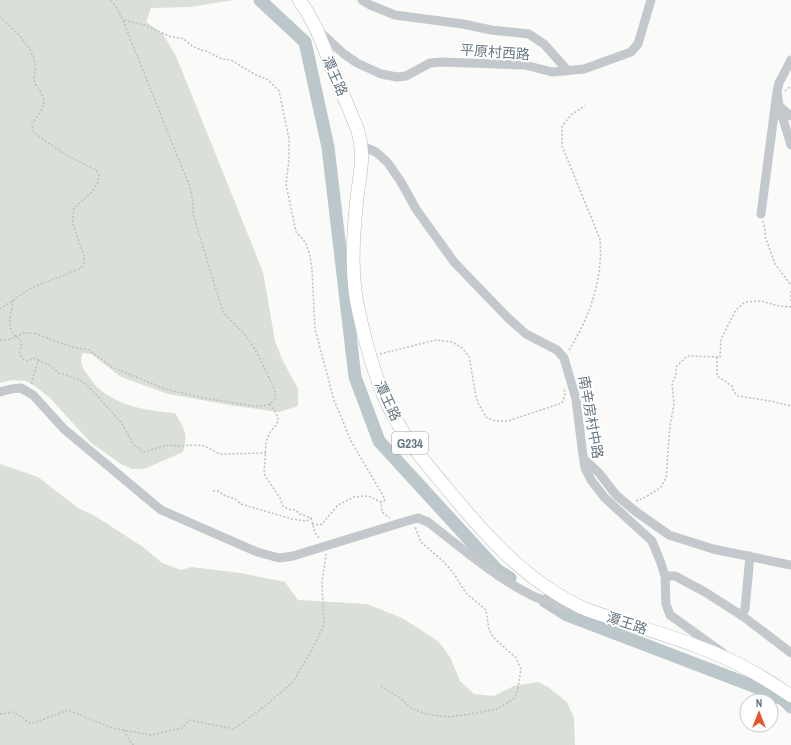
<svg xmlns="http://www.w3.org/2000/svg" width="791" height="745" viewBox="0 0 791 745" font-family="'Archivo Narrow','Noto Sans SC',sans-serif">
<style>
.green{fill:#dadfd7}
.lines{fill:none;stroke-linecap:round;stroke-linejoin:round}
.river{stroke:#bbc7cb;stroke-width:13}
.highway-casing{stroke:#b4b9bd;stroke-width:14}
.path{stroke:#bbbfc2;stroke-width:1.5;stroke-dasharray:2 2;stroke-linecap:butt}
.minor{stroke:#c3c8cc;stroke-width:9}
.highway{stroke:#fff;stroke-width:13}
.labels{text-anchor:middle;stroke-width:4;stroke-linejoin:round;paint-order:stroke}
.shield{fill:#fff;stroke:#939fa8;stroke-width:1}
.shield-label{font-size:13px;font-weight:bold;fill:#657683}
.street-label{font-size:14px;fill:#657683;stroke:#fff}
</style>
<rect width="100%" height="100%" fill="#fafaf8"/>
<path class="green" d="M 0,0 L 233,0 L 190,7 L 151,8 L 146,22 L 163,34 L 176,56 L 263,272 L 275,341 L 282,359 L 298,389 L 298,406 L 279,412 L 235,406 L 168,394 L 121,377 L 91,354 L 83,353 C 79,362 82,368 88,375 C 91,379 94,384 97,387 C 117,406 148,411 175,413 C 185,430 188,433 183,452 L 144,469 L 132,469 L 121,464 L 91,443 L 50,398 L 35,386 L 26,381 L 12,380 L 0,383 Z
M 0,464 L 38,477 L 78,508 L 95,516 L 143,547 L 162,563 L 181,570 L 191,567 L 241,573 L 285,582 L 298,600 L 367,604 L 402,618 L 438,641 L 450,657 L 460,681 L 474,694 L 494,696 L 514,686 L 538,682 L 548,687 L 567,702 L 574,718 L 575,745 L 0,745 Z"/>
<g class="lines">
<path class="river" d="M 260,0 L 305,42 L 328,147 L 355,377 L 379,441 L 497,570 L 510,578
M 545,601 L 567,615 L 761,689 L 784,700 L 791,707"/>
<defs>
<path id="highway" d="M 299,0 L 306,10 L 316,28 L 358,131 C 365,158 360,172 357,198 C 353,236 350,276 359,313 C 366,345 376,382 391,411 C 405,439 425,462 444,485 C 484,534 525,581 583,608 C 591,612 600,614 609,617 C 638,627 668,635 696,646 C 730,658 761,675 791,696"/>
</defs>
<use href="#highway" class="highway-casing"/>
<path class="path" d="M 0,17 C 13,29 33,46 35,64 C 36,70 34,75 34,80 C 34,83 38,88 40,91 C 49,104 40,113 32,123 L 33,131 L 44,140 L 68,156 L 96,170 L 99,175 L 98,182 L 92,192 L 74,208 L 73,214 L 73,224 L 84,256 L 84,262 L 81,268 L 62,276 L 31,288 L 0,309
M 124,20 L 147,26 L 169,36 L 184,39 L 192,46 L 201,50 L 206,51 L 222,59 L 231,60 L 256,75 L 267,79 L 279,91 L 289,139 L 289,159 L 286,184 L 296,232 L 306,243 L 310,256 L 312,270 L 315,329 L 334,400 L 351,441 L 385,499 L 384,501 L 381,502
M 785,91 L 791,86
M 763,221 L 765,229 L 765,236 L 775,264 L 791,285
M 791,291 L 791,302
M 13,300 C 12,309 8,321 11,330 C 14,336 19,338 22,343 C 19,351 19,355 25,361 L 36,358 L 38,360 L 31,385
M 0,340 L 8,340 L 24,333 L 34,333 L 72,347 L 89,350 L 112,367 L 165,389 L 199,397 L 252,406 L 263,406 L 270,404 L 275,399 L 275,391 L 273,386 C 265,371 256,347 245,335 C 238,327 230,320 223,312 L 193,214 L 193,202 L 190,186 L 183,170 L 122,18 L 115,5 L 110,0
M 569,350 C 590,316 603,280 600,239 L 562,146 L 562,126 L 572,114 L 585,106
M 380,354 L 436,340 L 452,342 L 462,348 L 469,356 L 476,396 L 479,405 L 487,418 L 496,421 L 508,421 L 562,403 L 565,395 L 564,389
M 717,357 L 717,376 L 732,386 L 734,392 L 738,396 L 770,401 L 791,406
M 38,360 L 49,365 L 59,373 L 78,379 L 86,384 L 121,422 L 134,445 L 144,452 L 167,445 L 176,446 L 196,445 L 204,446 L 220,454 L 266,453
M 270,404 L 278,417 L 278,421 L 276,425 L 270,432 L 266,442 L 264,474 L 280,498 L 283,506 L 288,509 L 295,510 L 300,514 L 311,518 L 315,533 L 320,539
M 213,491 L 218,491 L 223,495 L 235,499 L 241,504 L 292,519 L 307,521 L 311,518
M 636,501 L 646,497 L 661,487 L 666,478 L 670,426 L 674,404 L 672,383 L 676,376 L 676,367 L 687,356 L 720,357 L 721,339 L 736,310 L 745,302 L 761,301 L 779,306 L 791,307
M 312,524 L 319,525 L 322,524 L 338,505 L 354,497 L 368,496 L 381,502 L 382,512 L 390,518
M 381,686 L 400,698 L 411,708 L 426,714 L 448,717 L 470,714 L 497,709 L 515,698 L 518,688 L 521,669 L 516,658 L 493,637 L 489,630 L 486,610 L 466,593 L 454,574 L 444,562 L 421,542 L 415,527
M 0,714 L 14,712 L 31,724 L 68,710 L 112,728 L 151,735 L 182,728 L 189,720 L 234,729 L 264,707 L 293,682 L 310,653 L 324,625 L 322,582 L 326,554
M 124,730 L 131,743 L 134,745"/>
<path class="minor" d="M 362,0 L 370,5 L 395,15 L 463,24 L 491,30 L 529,34 L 544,44 L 568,71
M 319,31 L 344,54 L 357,63 L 381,74 L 397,77 L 406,76 L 430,63 L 442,62 L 525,65 L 552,72 L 584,69 L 631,52 L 638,44 L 651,0
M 791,60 L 779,83 L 777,92 L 779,106 L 791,116
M 779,106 L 791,145
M 362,146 L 376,152 L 388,163 L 401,182 L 416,209 L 454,262 L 507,317 L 526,334 L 557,350 L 564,358 L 576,399 L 582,448 L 585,468 L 591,480 L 605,498 L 652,541 L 661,563 L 665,576 L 666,604 L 670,615 L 723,653
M 761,214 L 777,92
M 0,392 L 11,389 L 21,388 L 33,395 L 64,429 L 161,510 L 257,552 L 279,558 L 293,556 L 407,521 L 418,518 L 428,522 C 459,546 495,577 531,595 C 545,602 562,606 578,610
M 584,459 L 599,473 L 616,495 L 635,511 L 669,535 L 713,549 L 791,565
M 665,576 L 675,576 L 705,592 L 744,617 L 791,653
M 741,615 L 745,609 L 750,556"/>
<use href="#highway" class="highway"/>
</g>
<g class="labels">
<rect class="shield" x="392" y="432" width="36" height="22" rx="3"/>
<g class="shield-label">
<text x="410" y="448">G234</text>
</g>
<g class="street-label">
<text transform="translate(495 52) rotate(4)" y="5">平原村西路</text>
<text transform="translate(335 76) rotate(66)" y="5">潭王路</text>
<text transform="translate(388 401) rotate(65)" y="5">潭王路</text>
<text transform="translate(591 417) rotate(80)" y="5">南辛房村中路</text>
<text transform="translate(627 623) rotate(18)" y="5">潭王路</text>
</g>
</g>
<g transform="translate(759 713)"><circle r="19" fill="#ffffff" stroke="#c1c8cd"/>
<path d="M0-3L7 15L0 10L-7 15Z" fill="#e4572e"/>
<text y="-6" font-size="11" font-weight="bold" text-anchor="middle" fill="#657683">N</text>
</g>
</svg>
